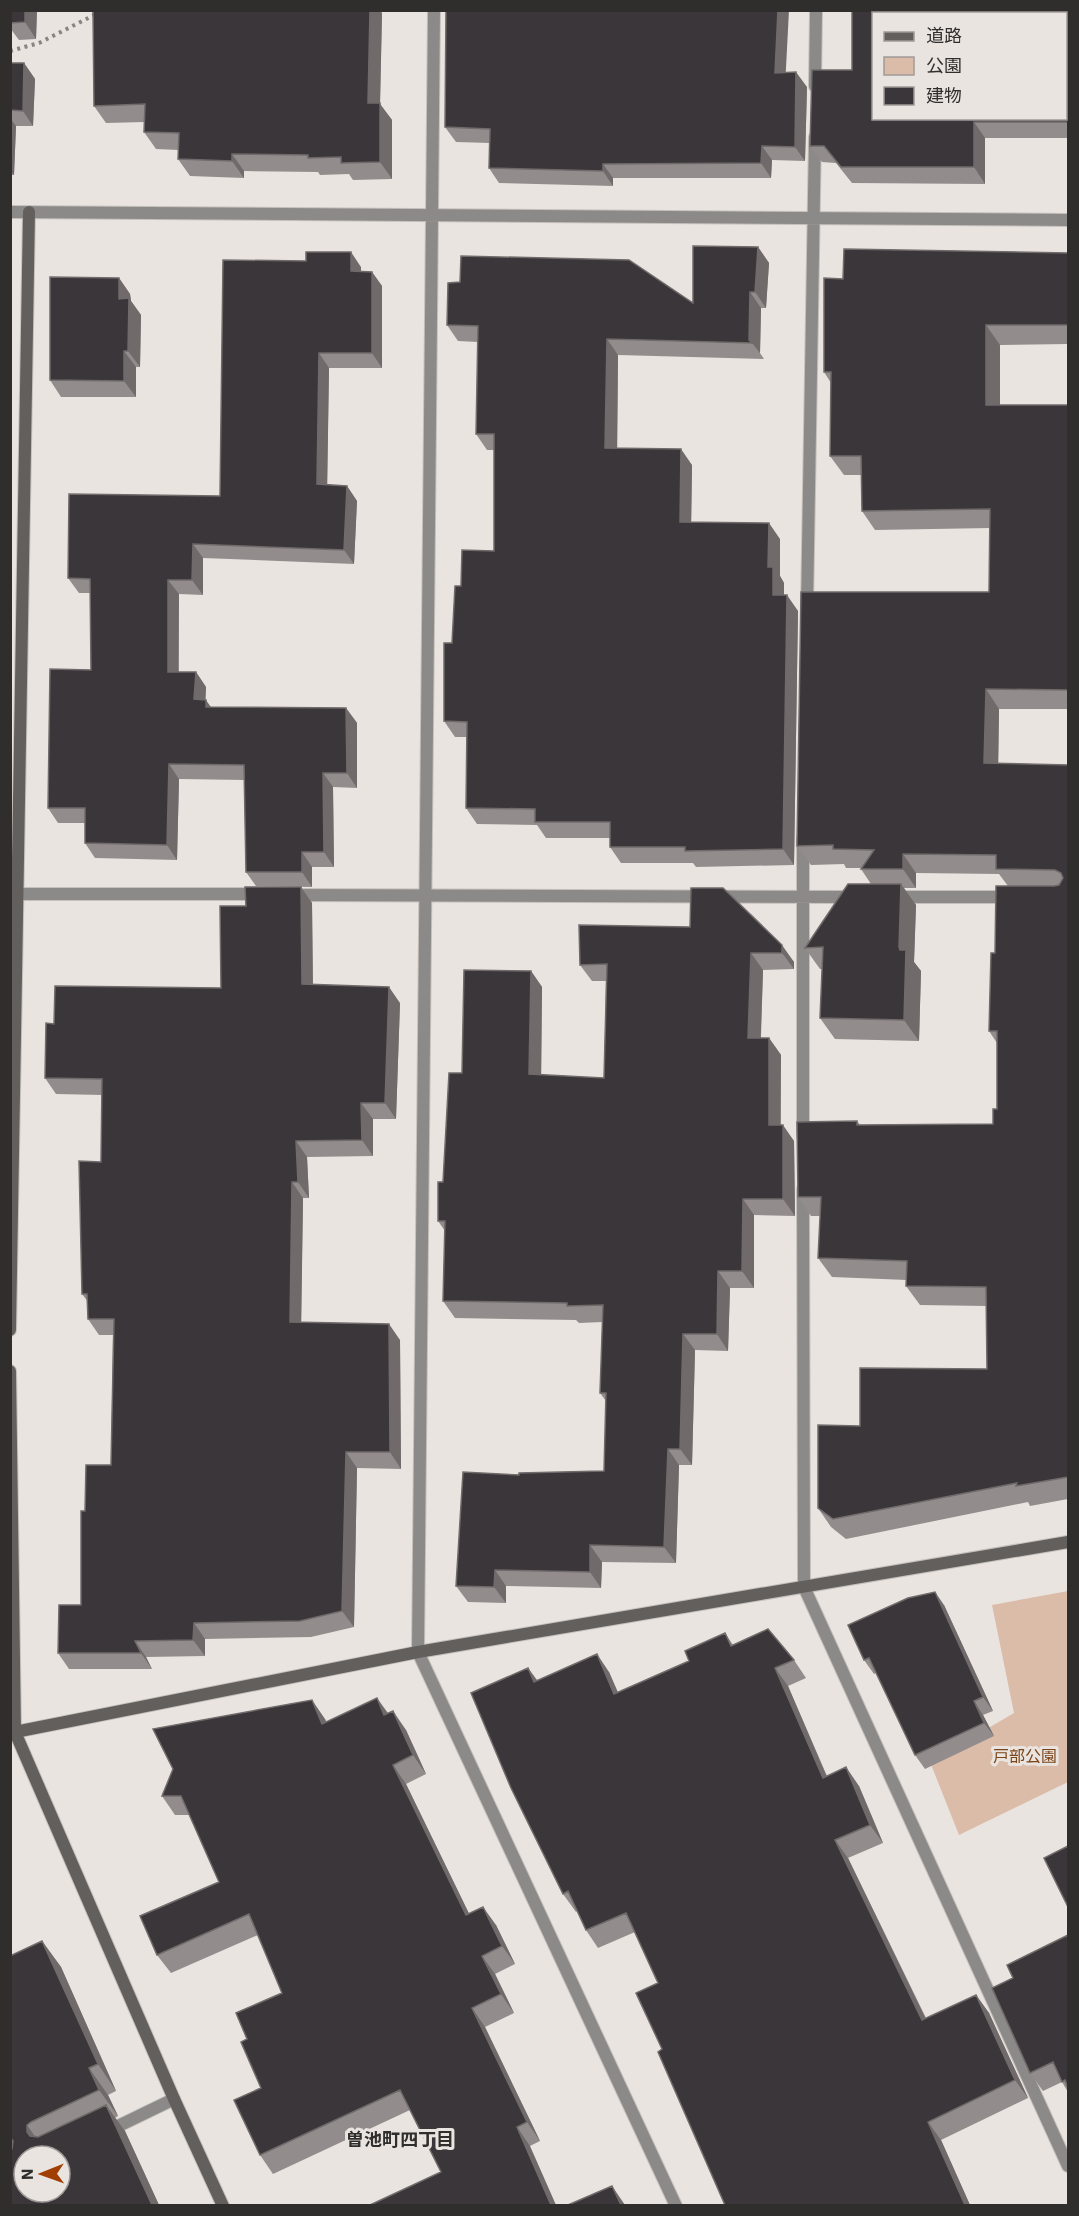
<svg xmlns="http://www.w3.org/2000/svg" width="1079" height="2216" viewBox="0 0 1079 2216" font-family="'IBM Plex Sans','Noto Sans JP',sans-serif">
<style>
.green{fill:#dbbca8}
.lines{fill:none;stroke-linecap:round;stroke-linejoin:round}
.street-casing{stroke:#c5c0bc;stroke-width:14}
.secondary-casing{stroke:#c5c0bc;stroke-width:14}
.path{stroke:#888481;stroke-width:4;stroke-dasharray:3 4.5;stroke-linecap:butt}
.street{stroke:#8c8a88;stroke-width:12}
.secondary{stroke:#625f5d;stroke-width:12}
.wall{fill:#928d8c}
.shaded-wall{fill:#706a6b}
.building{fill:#3b3639;stroke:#706a6b;stroke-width:1.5;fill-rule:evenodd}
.labels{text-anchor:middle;stroke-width:6;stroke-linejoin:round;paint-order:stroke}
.park-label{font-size:16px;fill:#7c4518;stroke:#eae4e0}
.neighbourhood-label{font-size:18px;font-weight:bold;fill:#302e2c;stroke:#eae4e0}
</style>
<rect width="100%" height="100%" fill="#eae4e0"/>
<path class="green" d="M 1068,1591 L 1068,1782 L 959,1835 L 930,1762 L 1014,1713 L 992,1605 Z"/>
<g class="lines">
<defs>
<path id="street" d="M 434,10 L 418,1652 L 676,2206
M 815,86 L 816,10
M 10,212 L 1068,220
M 807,608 L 815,137
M 19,894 L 261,894
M 290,895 L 855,897
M 896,897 L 1011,897
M 803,1136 L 803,838
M 803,1189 L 804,1587 L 1068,2166
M 108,2131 L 174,2099"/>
<path id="secondary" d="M 10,1330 L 29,212
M 10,1371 L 15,1732 L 418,1652 L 1068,1542
M 10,1733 L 15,1732 L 174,2099 L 223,2206"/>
</defs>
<use href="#street" class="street-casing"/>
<use href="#secondary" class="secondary-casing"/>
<path class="path" d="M 10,51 L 39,43 L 104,10"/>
<use href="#street" class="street"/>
<use href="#secondary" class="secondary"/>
</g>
<path class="wall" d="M 10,10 L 37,10 L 36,39 L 19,40 L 10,28 Z
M 1068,10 L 1068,138 L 985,138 L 985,184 L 852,183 L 836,163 L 822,162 L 810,146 L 852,70 Z
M 382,13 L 380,104 L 392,120 L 392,179 L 353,180 L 349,174 L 320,175 L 318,172 L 244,171 L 244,178 L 190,176 L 178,159 L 179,150 L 156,149 L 144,132 L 145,122 L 106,123 L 94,106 Z
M 10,63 L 24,63 L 35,79 L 33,126 L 16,126 L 14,175 L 10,175 Z
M 786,73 L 807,87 L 805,161 L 772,160 L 771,178 L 613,178 L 613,186 L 499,183 L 489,168 L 490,143 L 456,142 L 445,127 Z
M 758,247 L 769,263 L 766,308 L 761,308 L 760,353 L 764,359 L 618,355 L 617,448 L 692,465 L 691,522 L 780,539 L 780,576 L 784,583 L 784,595 L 798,611 L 794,865 L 696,867 L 693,863 L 621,863 L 610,847 L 610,838 L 546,838 L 537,825 L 477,824 L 466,808 L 467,737 L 455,737 L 444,721 L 452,643 L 461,586 L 494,551 L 494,450 L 487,450 L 476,434 L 478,342 L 458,341 L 447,325 L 693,303 Z
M 1068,253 L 1068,344 L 1000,345 L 1000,405 L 1068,405 L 1068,709 L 999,709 L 998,763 L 1068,765 L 1068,1499 L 1030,1506 L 1028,1502 L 846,1539 L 831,1527 L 818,1508 L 860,1426 L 987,1369 L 986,1306 L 920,1305 L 906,1286 L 907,1280 L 832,1277 L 818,1258 L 820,1216 L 811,1216 L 798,1197 L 857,1121 L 860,1125 L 993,1124 L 997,1109 L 997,1043 L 989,1031 L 995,953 L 1008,886 L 999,874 L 916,873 L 916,888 L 904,888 L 916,905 L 914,962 L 921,971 L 919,1041 L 835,1039 L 820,1018 L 822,969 L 820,969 L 805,948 L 871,884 L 861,869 L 861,868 L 846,868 L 844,864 L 811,865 L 797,846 L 989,592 L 990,528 L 875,530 L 862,511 L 861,475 L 844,475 L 830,456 L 831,383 L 824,372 L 843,279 Z
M 361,267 L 361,271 L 372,272 L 382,286 L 382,368 L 329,368 L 327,485 L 347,486 L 357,501 L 354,564 L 203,558 L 203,595 L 179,594 L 179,672 L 196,672 L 206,687 L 205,700 L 211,707 L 346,708 L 357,723 L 357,788 L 333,787 L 334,867 L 312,867 L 312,887 L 256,886 L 246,872 L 244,780 L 179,779 L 177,860 L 95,858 L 85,843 L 85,823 L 58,823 L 48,808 L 91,670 L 90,593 L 79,593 L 68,578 L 220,496 Z
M 119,278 L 130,294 L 131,301 L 141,315 L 140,367 L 136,367 L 136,397 L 61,397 L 50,380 Z
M 301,887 L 312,903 L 313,984 L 400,1003 L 396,1119 L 373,1119 L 373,1156 L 307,1157 L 309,1198 L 303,1198 L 301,1322 L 400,1340 L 401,1469 L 357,1468 L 354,1627 L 311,1637 L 205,1639 L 205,1656 L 146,1657 L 152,1669 L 69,1669 L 58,1653 L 81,1605 L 85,1511 L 111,1465 L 113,1335 L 99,1335 L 88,1319 L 88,1302 L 82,1294 L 101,1162 L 102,1095 L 56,1094 L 45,1078 L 54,1024 L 221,988 L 246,906 Z
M 723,888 L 794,962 L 794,969 L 763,970 L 761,1038 L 769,1038 L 781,1055 L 781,1125 L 794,1141 L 795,1216 L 754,1215 L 754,1288 L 730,1288 L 728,1351 L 695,1350 L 692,1465 L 679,1465 L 676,1563 L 602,1562 L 601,1588 L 506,1586 L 506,1603 L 468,1602 L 456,1586 L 519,1475 L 604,1471 L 606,1401 L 600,1393 L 603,1322 L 579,1323 L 576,1320 L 455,1318 L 443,1301 L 445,1231 L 438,1221 L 443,1182 L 462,1073 L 531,971 L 542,987 L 541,1075 L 604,1078 L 606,981 L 592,981 L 580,965 L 690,927 Z
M 944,1605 L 993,1711 L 983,1715 L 994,1736 L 925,1769 L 915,1755 L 876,1673 L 874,1674 L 864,1660 Z
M 725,1633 L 733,1645 L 794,1660 L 806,1678 L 788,1686 L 827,1776 L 859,1786 L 883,1843 L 848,1858 L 926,2018 L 976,1995 L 989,2013 L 1028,2098 L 941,2140 L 970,2205 L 725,2205 L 662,2049 L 658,1983 L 635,1932 L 598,1948 L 586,1930 L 577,1911 L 576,1912 L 563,1894 L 528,1668 L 537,1680 L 609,1672 L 618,1693 L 689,1661 Z
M 388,1713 L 406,1730 L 426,1774 L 406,1784 L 469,1914 L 496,1925 L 515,1964 L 495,1974 L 514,2013 L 485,2027 L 540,2141 L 530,2146 L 441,2172 L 410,2110 L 273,2174 L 260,2155 L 261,2088 L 247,2039 L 282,1993 L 258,1935 L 171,1973 L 157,1955 L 219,1882 L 189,1815 L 175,1815 L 162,1796 L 325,1719 L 326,1722 Z
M 1068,1935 L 1068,2092 L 1062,2082 L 1043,2091 L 1030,2073 L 1013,1978 Z
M 42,1941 L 61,1967 L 116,2091 L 108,2095 L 118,2116 L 115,2118 L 125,2131 L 159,2205 L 10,2205 L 10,1956 Z"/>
<path class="shaded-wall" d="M 25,10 L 37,10 L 36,39 L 25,22 Z
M 370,10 L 380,10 L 382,13 L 380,104 L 392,120 L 392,179 L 380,162 L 368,103 Z
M 778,10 L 789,10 L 785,87 L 775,73 Z
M 24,63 L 35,79 L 33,126 L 23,111 Z
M 796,72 L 807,87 L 805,161 L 795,147 Z
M 10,118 L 16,126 L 14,175 L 10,170 Z
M 974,122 L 985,138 L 985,184 L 974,167 Z
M 762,146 L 772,160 L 771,178 L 761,163 Z
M 232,154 L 244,171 L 244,178 L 232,161 Z
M 603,164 L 613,178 L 613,186 L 603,171 Z
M 758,247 L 769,263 L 766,308 L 755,292 Z
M 351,252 L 361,267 L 361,286 L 351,271 Z
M 372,272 L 382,286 L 382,368 L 372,353 Z
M 119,278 L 130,294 L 131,301 L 141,315 L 140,367 L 128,351 L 119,299 Z
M 750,292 L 761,308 L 760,353 L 752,343 L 749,340 Z
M 986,325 L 1000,345 L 1000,424 L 986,405 Z
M 607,339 L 618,355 L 617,464 L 605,448 Z
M 124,351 L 136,367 L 136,397 L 124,381 Z
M 319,353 L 329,368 L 327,499 L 317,484 Z
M 681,449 L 692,465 L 691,538 L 680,522 Z
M 347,486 L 357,501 L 354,564 L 344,550 Z
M 769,523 L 780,539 L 780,576 L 784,583 L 784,611 L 773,595 L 768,567 Z
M 193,544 L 203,558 L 203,595 L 192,580 Z
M 168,580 L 179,594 L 178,686 L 168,672 Z
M 787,595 L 798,611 L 794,865 L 783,849 Z
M 196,672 L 206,687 L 205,714 L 194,699 Z
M 986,689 L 999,709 L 998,782 L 984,763 Z
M 206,700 L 216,715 L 206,707 Z
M 346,708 L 357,723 L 357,788 L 347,773 Z
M 169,764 L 179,779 L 177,860 L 167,845 Z
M 323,773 L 333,787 L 334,867 L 324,852 Z
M 302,852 L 312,867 L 312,887 L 302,872 Z
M 903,854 L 916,873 L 916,888 L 903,869 Z
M 901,884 L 916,905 L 914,962 L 921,971 L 919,1041 L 904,1020 L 899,947 Z
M 301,887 L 312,903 L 313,1000 L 302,984 Z
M 782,945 L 794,962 L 794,969 L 782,953 Z
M 751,953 L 763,970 L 760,1055 L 748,1038 Z
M 531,971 L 542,987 L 541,1091 L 529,1074 Z
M 389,987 L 400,1003 L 396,1119 L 385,1103 Z
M 769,1038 L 781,1055 L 780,1142 L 769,1125 Z
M 361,1103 L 373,1119 L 373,1156 L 362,1140 Z
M 783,1125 L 794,1141 L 795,1216 L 783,1199 Z
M 296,1141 L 307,1157 L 309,1198 L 298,1182 Z
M 292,1182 L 303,1198 L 301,1338 L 290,1322 Z
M 743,1199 L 754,1215 L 754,1288 L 742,1271 Z
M 718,1271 L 730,1288 L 728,1351 L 717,1334 Z
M 389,1324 L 400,1340 L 401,1469 L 390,1452 Z
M 683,1334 L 695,1350 L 692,1465 L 680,1449 Z
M 668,1449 L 679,1465 L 676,1563 L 664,1547 Z
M 346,1452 L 357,1468 L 354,1627 L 342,1611 Z
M 590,1545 L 602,1562 L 601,1588 L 590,1572 Z
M 495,1570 L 506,1586 L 506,1603 L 494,1587 Z
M 935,1592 L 944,1605 L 993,1711 L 983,1697 Z
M 194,1623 L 205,1639 L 205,1656 L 193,1640 Z
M 135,1641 L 146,1657 L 152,1669 L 141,1653 Z
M 597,1654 L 609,1672 L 627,1713 L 614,1694 Z
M 528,1668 L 541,1686 L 534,1682 Z
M 775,1668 L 788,1686 L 835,1796 L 823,1778 Z
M 377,1698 L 390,1716 L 384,1715 Z
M 312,1700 L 325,1719 L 335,1743 L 322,1724 Z
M 974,1701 L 983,1715 L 994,1736 L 984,1723 Z
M 393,1711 L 406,1730 L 426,1774 L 413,1755 Z
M 393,1765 L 406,1784 L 479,1934 L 466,1915 Z
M 846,1767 L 859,1786 L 883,1843 L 870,1825 Z
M 835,1840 L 848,1858 L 935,2038 L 922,2020 Z
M 483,1907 L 496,1925 L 515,1964 L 502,1946 Z
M 42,1941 L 61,1967 L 116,2091 L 98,2064 Z
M 482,1956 L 495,1974 L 514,2013 L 501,1994 Z
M 976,1995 L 989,2013 L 1028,2098 L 1015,2080 Z
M 472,2008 L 485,2027 L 540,2141 L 527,2122 Z
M 89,2068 L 108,2095 L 118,2116 L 99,2090 Z
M 106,2105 L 125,2131 L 159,2205 L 152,2205 Z
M 928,2122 L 941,2140 L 970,2205 L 965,2205 Z
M 27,2125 L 46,2152 L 27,2132 Z
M 517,2127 L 530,2146 L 556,2205 L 551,2205 Z
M 612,2186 L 625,2205 L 626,2205 L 621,2205 Z"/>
<path class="building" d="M 10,10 L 25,10 L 25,22 L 10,23 Z
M 93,10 L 370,10 L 368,103 L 380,103 L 380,162 L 341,163 L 341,157 L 308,158 L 308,155 L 232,154 L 232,161 L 178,159 L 179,133 L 144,132 L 145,104 L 94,106 Z
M 446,10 L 778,10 L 775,73 L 796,72 L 795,147 L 762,146 L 761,163 L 603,164 L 603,171 L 489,168 L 490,129 L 445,127 Z
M 852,10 L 1068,10 L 1068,122 L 974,122 L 974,167 L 841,167 L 824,146 L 810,146 L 812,70 L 852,70 ZM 873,14 L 1065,14 L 1065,118 L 873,118 Z
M 10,63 L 24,63 L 23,111 L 10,110 Z
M 693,246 L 758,247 L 755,292 L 750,292 L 749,340 L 752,343 L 607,339 L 605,448 L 681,449 L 680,522 L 769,523 L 768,567 L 773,567 L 773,595 L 787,595 L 783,849 L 685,851 L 685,847 L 610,847 L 610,822 L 535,822 L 535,809 L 466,808 L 467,722 L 444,721 L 444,643 L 452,643 L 455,586 L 461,586 L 462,550 L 494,551 L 494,434 L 476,434 L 478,326 L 447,325 L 448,283 L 460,282 L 461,256 L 629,260 L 693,303 Z
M 844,249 L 1068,253 L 1068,325 L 986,325 L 986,405 L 1068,405 L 1068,690 L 986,689 L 984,763 L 1068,765 L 1068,1477 L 1016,1486 L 1017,1483 L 833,1519 L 818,1508 L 818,1425 L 860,1426 L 860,1368 L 987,1369 L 986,1287 L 906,1286 L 907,1261 L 818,1258 L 821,1197 L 798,1197 L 797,1122 L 857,1121 L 857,1125 L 993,1124 L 993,1109 L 997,1109 L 997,1031 L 989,1031 L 991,953 L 995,953 L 996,886 L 1054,886 L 1059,885 L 1063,878 L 1061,873 L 1055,870 L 996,869 L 996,855 L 903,854 L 903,869 L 861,869 L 874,850 L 833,849 L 833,845 L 797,846 L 801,592 L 989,592 L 990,509 L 862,511 L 861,456 L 830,456 L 831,372 L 824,372 L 824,278 L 843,279 Z
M 306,252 L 351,252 L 351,271 L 372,272 L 372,353 L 319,353 L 317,484 L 347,486 L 344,550 L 193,544 L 192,580 L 168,580 L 168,672 L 196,672 L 194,699 L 206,700 L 206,707 L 346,708 L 347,773 L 323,773 L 324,852 L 302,852 L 302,872 L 246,872 L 244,765 L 169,764 L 167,845 L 85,843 L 85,808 L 48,808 L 50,669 L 91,670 L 90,579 L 68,578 L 69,494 L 220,496 L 223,260 L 306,261 Z
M 50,277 L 119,278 L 119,299 L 129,298 L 128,351 L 124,351 L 124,381 L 50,380 Z
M 848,884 L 901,884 L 899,947 L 900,950 L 906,950 L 904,1020 L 820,1018 L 823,947 L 805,948 Z
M 245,887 L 301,887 L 302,984 L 389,987 L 385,1103 L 361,1103 L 362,1140 L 296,1141 L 298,1182 L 292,1182 L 290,1322 L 389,1324 L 390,1452 L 346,1452 L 342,1611 L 300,1621 L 194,1623 L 193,1640 L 135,1641 L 141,1653 L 58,1653 L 59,1605 L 81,1605 L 81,1511 L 85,1511 L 86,1465 L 111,1465 L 114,1319 L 88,1319 L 87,1294 L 82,1294 L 79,1161 L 101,1162 L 102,1079 L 45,1078 L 46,1023 L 54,1024 L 55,986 L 221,988 L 220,906 L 246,906 Z
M 691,888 L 723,888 L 782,945 L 782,953 L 751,953 L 748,1038 L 769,1038 L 769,1125 L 783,1125 L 783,1199 L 743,1199 L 742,1271 L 718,1271 L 717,1334 L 683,1334 L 680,1449 L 668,1449 L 664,1547 L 590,1545 L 590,1572 L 495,1570 L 494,1587 L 456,1586 L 463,1472 L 519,1475 L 519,1473 L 604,1471 L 606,1393 L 600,1393 L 603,1305 L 567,1306 L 567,1303 L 443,1301 L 445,1221 L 438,1221 L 438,1182 L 443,1182 L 449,1073 L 462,1073 L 464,970 L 531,971 L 529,1074 L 604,1078 L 607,964 L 580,965 L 579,925 L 690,927 Z
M 935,1592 L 983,1697 L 974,1701 L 984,1723 L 915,1755 L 869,1658 L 864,1660 L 848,1625 L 908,1598 Z
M 768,1629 L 794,1660 L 775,1668 L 823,1778 L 846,1767 L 870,1825 L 835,1840 L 922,2020 L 976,1995 L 1015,2080 L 928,2122 L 965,2205 L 725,2205 L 658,2052 L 662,2049 L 636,1993 L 658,1983 L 626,1913 L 586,1930 L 568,1891 L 563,1894 L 511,1788 L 471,1693 L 528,1668 L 534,1682 L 597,1654 L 614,1694 L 689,1661 L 685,1651 L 725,1633 L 731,1646 Z
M 377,1698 L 384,1715 L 393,1711 L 413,1755 L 393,1765 L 466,1915 L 483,1907 L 502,1946 L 482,1956 L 501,1994 L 472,2008 L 527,2122 L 517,2127 L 551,2205 L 370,2205 L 441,2172 L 400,2090 L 260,2155 L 234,2100 L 261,2088 L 241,2042 L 247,2039 L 236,2013 L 282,1993 L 249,1914 L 157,1955 L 140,1916 L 219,1882 L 181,1796 L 162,1796 L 173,1769 L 153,1729 L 312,1700 L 322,1724 Z
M 1068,1846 L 1068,1907 L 1044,1858 Z
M 1068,1935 L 1068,2088 L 1065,2080 L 1062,2082 L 1053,2062 L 1030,2073 L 992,1988 L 1013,1978 L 1007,1965 Z
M 42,1941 L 98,2064 L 89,2068 L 99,2090 L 31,2122 L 27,2125 L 27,2132 L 30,2136 L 38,2137 L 106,2105 L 152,2205 L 10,2205 L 10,2149 L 12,2149 L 13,2141 L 10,2137 L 10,1956 ZM 24,2156 L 60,2156 L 60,2192 L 24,2192 Z
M 612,2186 L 621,2205 L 568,2205 Z"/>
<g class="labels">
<g class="park-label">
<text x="1025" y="1762">戸部公園</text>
</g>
<g class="neighbourhood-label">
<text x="400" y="2146">曽池町四丁目</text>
</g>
</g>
<rect width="1079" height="2216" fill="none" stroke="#302e2c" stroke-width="24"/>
<rect x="872" y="12" width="195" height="108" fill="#eae4e0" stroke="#a09b98" stroke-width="1.5"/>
<rect x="884" y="32" width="30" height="9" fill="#625f5d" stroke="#a09b98" stroke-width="1.5"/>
<text x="926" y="42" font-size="18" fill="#302e2c">道路</text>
<rect x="884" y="57" width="30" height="18" fill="#dbbca8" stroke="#a09b98" stroke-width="1.5"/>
<text x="926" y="72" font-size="18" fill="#302e2c">公園</text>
<rect x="884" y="87" width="30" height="18" fill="#3b3639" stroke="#a09b98" stroke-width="1.5"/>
<text x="926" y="102" font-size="18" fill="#302e2c">建物</text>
<g transform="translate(42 2174) rotate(269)"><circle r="28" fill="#eae4e0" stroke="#a09b98" stroke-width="1.5"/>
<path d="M0-4.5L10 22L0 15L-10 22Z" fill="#a13e02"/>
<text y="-9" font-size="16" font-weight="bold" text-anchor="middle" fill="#302e2c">N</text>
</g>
</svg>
